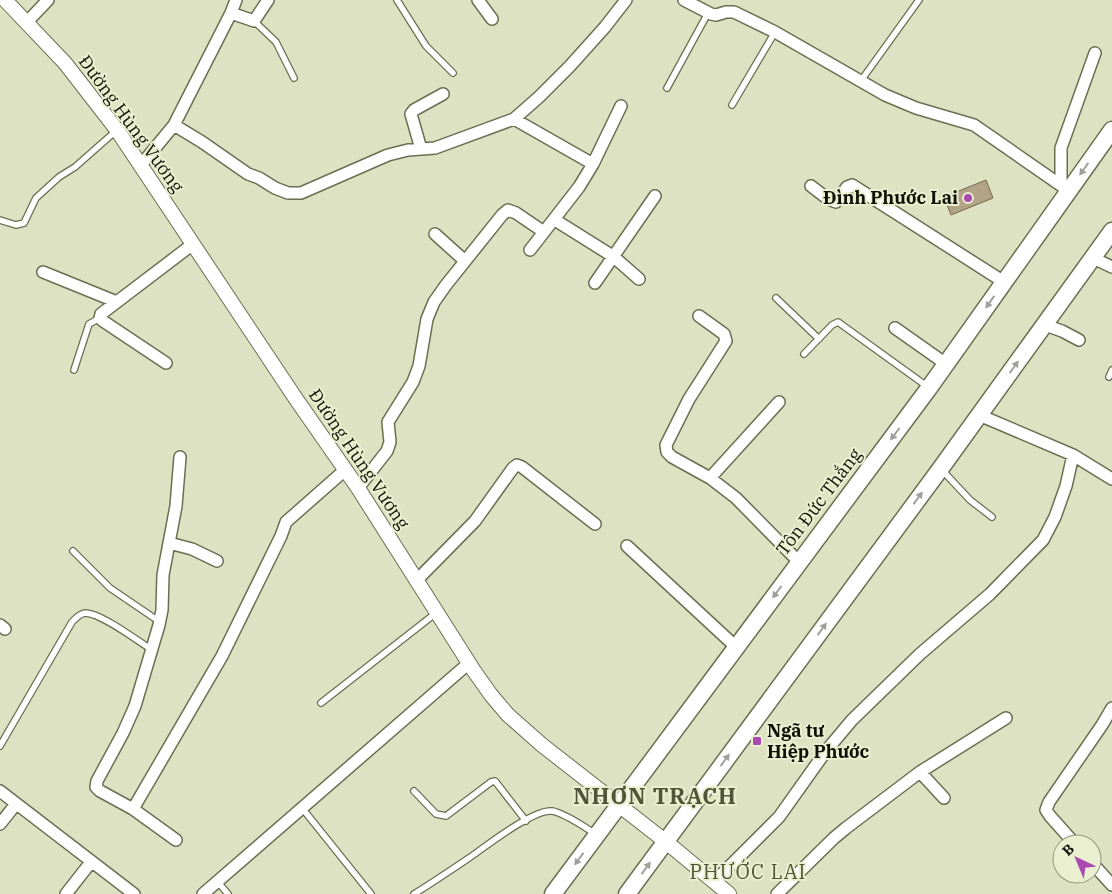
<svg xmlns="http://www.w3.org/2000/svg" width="1112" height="894" viewBox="0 0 1112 894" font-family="'IBM Plex Serif',serif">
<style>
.building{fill:#b2a386;stroke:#75684c}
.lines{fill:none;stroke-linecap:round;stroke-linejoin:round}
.service-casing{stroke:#6b6f52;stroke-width:8}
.minor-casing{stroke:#6b6f52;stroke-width:14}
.tertiary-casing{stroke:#6b6f52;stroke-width:16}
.primary-casing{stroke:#6b6f52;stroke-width:19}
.service{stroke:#fff;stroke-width:5.5}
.minor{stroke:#fff;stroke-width:11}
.tertiary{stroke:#fff;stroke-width:14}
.primary{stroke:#fff;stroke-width:16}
.oneway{fill:#9fa09b}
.poi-dot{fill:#a949b1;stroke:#eaf0cf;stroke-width:2}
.labels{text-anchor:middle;stroke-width:4;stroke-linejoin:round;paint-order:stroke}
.street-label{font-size:18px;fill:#0f1106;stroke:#eaf0cf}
.poi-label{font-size:18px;font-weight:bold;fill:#0f1106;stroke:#eaf0cf;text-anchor:end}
.quarter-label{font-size:20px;letter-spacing:1px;fill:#505438;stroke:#eaf0cf}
.district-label{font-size:22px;font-weight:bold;letter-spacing:1px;fill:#505438;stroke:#eaf0cf}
</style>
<rect width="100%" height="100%" fill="#dde2c2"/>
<path class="building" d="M 986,180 L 993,198 L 951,215 L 944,197 Z"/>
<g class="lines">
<defs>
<path id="service" d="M 397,0 L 426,46 L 453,73
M 254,21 L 276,42 L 294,78
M 860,82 L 919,0
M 667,88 L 708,13
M 732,105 L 775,32
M 0,220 L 16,225 L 24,223 L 36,198 L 59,177 L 75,167 L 117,130
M 776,298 L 819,339
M 804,354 L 832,325 L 838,322 L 928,387
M 74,370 L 89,324 L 100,318
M 1109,377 L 1112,370
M 942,470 L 970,500 L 992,517
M 73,551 L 110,588 L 160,622
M 321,703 L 436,613
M 0,746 L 72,622 C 76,618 79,614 85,613 C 101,613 138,641 152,650
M 414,791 L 436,814 L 446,816 L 491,782 L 495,781 L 526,821
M 302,808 L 371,894
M 217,881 L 228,894
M 414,894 C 432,883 451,870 469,858 C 485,847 533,809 552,811 C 565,813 584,827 596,834"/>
<path id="minor" d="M 478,0 L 492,19
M 684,0 L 711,14 L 716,15 L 726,12 L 734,12 L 775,32 L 885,95 L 916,108 L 974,125 L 1069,191
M 231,13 L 254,21 L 268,0
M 27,22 L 48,0
M 514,119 L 593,164
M 174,125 L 202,142 L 248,174 L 259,178 L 275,188 L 288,193 L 301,193 L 388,155 L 408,150 L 435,148 L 514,119 L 539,97 L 570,66 L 605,27 L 626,0
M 421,149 L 411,114 L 414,110 L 443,94
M 141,165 L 174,125 L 231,13 L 236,0
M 1061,185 L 1061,148 L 1095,53
M 811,186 L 828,199 L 836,202 L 847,187 L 852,185 L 1004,282
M 555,220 L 614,257 L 639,279
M 435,234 L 465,261
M 530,250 L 579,187 L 593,164 L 621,106
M 1093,258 L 1112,267
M 43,272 L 117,302
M 595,283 L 655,196
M 699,316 L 724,334 L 726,341 L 689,399 L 666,445 L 667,452 L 672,457 L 710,478 L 736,498 L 799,562
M 1045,325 L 1062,331 L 1079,340
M 895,328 L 946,364
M 166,363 L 103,321 L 100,318 L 101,314 L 193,244
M 979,415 L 1073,455 L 1112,479
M 710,478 L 779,402
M 358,488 L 387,451 L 390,442 L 388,422 L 413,382 L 419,366 L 427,319 L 434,302 L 446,285 L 502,215 L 508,210 L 516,213 L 544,232
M 169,543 L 192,549 L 217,561
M 627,546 L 736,647
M 416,581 L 475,521 L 513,468 L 517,465 L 522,467 L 595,524
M 0,625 L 5,629
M 920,772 L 944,798
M 0,791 L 134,894
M 133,809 L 222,656 L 281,536 L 286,522 L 345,470
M 0,824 L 16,804
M 176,840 L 133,809 L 100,791 L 96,787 L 97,781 L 123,733 L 135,706 L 159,625 L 162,610 L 163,575 L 176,506 L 180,457
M 1075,844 L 1050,816 L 1046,810 L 1049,802 L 1102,725 L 1112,708
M 1092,863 L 1112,885
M 714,882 L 779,817 L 826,751 L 852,720 L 920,654 L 990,594 L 1043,540 L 1055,517 L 1066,486 L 1073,455
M 66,894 L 91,862
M 203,894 L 469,663
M 777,894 L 834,838 L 846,828 L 920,772 L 1006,718"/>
<path id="tertiary" d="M 5,0 L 65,63 L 117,130 L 296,399 L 358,488 L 474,671 L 491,695 L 508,715 L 542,745 L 665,841 L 729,894"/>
<path id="primary" d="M 553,894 L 929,388 L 1112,130
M 627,894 L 941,468 L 1112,231"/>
</defs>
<use href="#service" class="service-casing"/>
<use href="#minor" class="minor-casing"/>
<use href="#tertiary" class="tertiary-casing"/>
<use href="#primary" class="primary-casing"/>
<use href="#service" class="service"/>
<use href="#minor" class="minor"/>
<use href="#tertiary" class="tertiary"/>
<use href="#primary" class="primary"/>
</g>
<defs><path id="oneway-solid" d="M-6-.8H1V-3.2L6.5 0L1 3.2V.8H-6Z" transform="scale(1.25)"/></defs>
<g class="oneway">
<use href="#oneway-solid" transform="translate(1084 169) rotate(125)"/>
<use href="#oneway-solid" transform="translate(990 302) rotate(125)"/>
<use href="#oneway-solid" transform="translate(1014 367) rotate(-54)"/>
<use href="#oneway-solid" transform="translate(895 434) rotate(127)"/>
<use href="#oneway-solid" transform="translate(918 498) rotate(-54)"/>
<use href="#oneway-solid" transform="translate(777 592) rotate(127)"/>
<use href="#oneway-solid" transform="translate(822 629) rotate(-54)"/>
<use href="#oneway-solid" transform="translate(725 760) rotate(-54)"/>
<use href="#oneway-solid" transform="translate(579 859) rotate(126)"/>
<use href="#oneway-solid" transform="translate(646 868) rotate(-54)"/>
</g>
<g class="poi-dot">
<circle cx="968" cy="198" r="5"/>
<rect x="752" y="736" width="10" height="10" rx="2.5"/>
</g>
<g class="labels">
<g class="street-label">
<text transform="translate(131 124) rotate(54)" y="6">Đường Hùng Vương</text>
<text transform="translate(359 459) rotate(56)" y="6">Đường Hùng Vương</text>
<text transform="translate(819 502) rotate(-53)" y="6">Tôn Đức Thắng</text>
</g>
<g class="poi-label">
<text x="958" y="204">Đình Phước Lai</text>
<text x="767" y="737" text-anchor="start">Ngã tư<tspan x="767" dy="21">Hiệp Phước</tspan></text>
</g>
<g class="quarter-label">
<text x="748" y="879">PHƯỚC LAI</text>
</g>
<g class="district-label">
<text x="655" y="804">NHƠN TRẠCH</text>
</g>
</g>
<g transform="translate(1077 859) rotate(316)"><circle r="24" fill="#eaf0cf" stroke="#92977f"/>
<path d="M0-4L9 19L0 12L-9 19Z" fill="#a949b1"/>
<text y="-8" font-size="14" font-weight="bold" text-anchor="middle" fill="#0f1106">B</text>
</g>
</svg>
